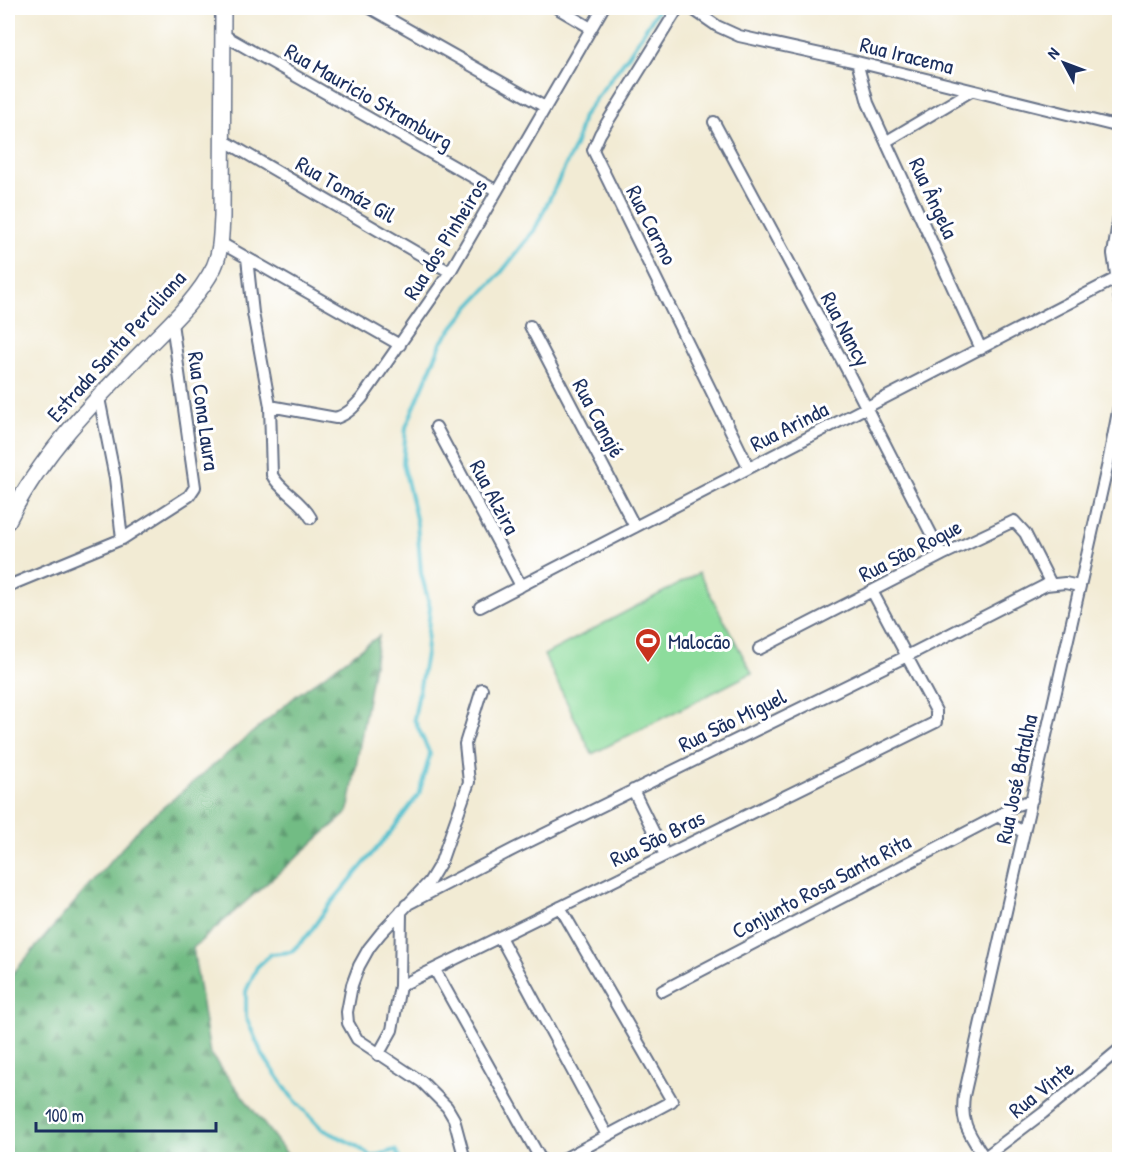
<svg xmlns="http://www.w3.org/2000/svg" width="1127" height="1167" viewBox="0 0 1127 1167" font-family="'Patrick Hand',sans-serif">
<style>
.forest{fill:url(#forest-firs);stroke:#467671;stroke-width:1.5}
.garden{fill:#8ddc9c;stroke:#54867d;stroke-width:1.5}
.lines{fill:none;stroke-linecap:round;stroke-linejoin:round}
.stream{stroke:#54c0ce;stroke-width:4}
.street-casing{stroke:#667187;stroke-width:14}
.secondary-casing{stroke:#667187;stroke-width:18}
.street{stroke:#fff;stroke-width:10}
.secondary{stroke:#fff;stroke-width:15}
.labels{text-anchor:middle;stroke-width:6;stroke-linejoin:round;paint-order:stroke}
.street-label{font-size:22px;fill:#1b2f5e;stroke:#fff}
.poi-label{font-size:22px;fill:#1b2f5e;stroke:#fff;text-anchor:start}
</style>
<defs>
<pattern id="forest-firs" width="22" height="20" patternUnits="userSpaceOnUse" patternTransform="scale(1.5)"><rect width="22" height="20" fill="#72bc84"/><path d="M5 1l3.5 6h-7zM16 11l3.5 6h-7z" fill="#5d996f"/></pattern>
</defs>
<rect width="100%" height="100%" fill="#fff"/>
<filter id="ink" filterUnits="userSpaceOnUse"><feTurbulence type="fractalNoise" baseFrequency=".0167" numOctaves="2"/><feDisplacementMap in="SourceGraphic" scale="12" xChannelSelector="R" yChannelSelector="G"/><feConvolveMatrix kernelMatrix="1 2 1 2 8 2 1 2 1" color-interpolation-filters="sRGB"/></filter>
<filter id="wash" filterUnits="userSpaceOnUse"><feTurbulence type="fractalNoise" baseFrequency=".008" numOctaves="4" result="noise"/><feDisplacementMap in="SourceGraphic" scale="24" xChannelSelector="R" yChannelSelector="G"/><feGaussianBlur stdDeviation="1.35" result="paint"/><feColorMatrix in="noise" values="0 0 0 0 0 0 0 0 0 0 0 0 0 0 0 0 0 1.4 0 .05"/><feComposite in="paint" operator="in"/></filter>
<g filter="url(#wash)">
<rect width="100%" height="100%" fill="#f2ebd4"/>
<path class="forest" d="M 379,636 L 348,812 L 193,948 L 210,1054 L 291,1159 L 9,1159 L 8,1153 L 8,979 L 142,825 L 297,695 Z"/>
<path class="garden" d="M 699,573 L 752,673 L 592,754 L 544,655 Z"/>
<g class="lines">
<path class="stream" d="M 401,1160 L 395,1150 L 372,1157 L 355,1145 L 322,1129 L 291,1096 L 262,1054 L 246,1017 L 246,991 L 257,967 L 271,954 L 291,952 L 308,935 L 326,909 L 393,829 L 419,794 L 430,754 L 414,719 L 426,654 L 430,607 L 421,573 L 417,523 L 403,463 L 406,427 L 442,341 L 470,306 L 500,274 L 534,231 L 575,146 L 583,116 L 628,56 L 659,8"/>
</g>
</g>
<g filter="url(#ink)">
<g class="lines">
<defs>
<path id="street" d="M 370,8 L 545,107
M 557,8 L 591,28
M 678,8 L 600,134 L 593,150 L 749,468
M 691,8 L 717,26 L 739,36 L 857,62 L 1120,127
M 222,34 L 497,191
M 857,62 L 868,103 L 981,349
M 714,122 L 846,368 L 942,555
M 223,140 L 450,272
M 887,141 L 971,91
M 1120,210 L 1113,254 L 1120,301
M 221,243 L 400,345
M 247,258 L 253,313 L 270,406 L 272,475 C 280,491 300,498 311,518
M 530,326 L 635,527
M 99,398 L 115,478 L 122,539 L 189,496 L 195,487 L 172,323
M 270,406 L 336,418 C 348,414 354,407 362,398 L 450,272 L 603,8
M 436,427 L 521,586
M 8,586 L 122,539
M 480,607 L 1115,279
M 759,649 L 942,555 L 1014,521 L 1025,533 L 1051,584
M 633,790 L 665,855
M 998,816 L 1024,833
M 406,905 L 514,849 L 907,656 L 1046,585 L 1065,583 L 1079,586
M 560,907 L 672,1101 L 562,1160
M 500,937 L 607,1135
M 435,970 L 541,1160
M 400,986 L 936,722 L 936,711 L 872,591
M 662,991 L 998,816 L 1014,806 L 1032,800
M 378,1055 L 392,1030 L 400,986 L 401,911
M 465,1160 L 454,1119 L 447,1107 L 422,1082 L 357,1039 L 348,1023 L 347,1012 L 352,985 L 359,966 L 369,948 L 381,933 L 429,882 L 441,862 L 469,782 L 465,744 L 482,689
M 981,1160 L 1043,1113 L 1120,1049
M 986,1160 C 971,1136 960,1125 964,1096 L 1108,463 L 1120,401"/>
<path id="secondary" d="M 8,521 C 41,454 95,400 147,347 C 172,322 198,298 214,267 C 221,252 221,234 222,217 L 223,8"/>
</defs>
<use href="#street" class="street-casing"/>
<use href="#secondary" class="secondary-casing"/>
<use href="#street" class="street"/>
<use href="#secondary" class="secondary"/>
</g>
</g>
<defs>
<symbol id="stadium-pin" viewBox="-11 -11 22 30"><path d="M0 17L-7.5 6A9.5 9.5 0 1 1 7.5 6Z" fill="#c8321e" stroke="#fff"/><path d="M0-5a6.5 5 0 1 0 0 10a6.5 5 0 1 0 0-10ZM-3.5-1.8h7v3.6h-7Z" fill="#fff"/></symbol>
</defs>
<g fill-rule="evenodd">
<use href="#stadium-pin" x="633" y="626" width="30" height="40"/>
</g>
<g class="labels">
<g class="street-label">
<text transform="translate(907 55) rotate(14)" y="8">Rua Iracema</text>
<text transform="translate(369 96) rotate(30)" y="8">Rua Mauricio Stramburg</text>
<text transform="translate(346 189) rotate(30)" y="8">Rua Tomáz Gil</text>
<text transform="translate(934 198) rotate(65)" y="8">Rua Ângela</text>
<text transform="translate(652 225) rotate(63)" y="8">Rua Carmo</text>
<text transform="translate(445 239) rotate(-58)" y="8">Rua dos Pinheiros</text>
<text transform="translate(846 329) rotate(62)" y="8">Rua Nancy</text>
<text transform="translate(116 346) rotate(-48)" y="8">Estrada Santa Perciliana</text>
<text transform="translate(204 411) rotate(82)" y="8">Rua Cona Laura</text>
<text transform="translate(599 418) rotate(62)" y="8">Rua Canajé</text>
<text transform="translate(789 426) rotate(-27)" y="8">Rua Arinda</text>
<text transform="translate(495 497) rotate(62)" y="8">Rua Alzira</text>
<text transform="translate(910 550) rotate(-27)" y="8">Rua São Roque</text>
<text transform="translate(732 720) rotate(-26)" y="8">Rua São Miguel</text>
<text transform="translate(1016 779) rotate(-78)" y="8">Rua José Batalha</text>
<text transform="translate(657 838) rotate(-26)" y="8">Rua São Bras</text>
<text transform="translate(821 886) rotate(-28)" y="8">Conjunto Rosa Santa Rita</text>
<text transform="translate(1041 1089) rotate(-39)" y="8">Rua Vinte</text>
</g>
<g class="poi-label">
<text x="668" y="649">Malocão</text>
</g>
</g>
<rect width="1127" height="1167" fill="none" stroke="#fff" stroke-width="30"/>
<g transform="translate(1064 63) rotate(311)" stroke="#ffffff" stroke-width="4.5" paint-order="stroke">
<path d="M0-4.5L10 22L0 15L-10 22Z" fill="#1b2f5e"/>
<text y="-9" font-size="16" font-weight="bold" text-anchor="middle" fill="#1b2f5e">N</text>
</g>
<path d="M36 1122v9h180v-9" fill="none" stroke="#1b2f5e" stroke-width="3"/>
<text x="45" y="1122" font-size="18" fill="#1b2f5e" stroke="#ffffff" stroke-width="4.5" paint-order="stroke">100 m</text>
</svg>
